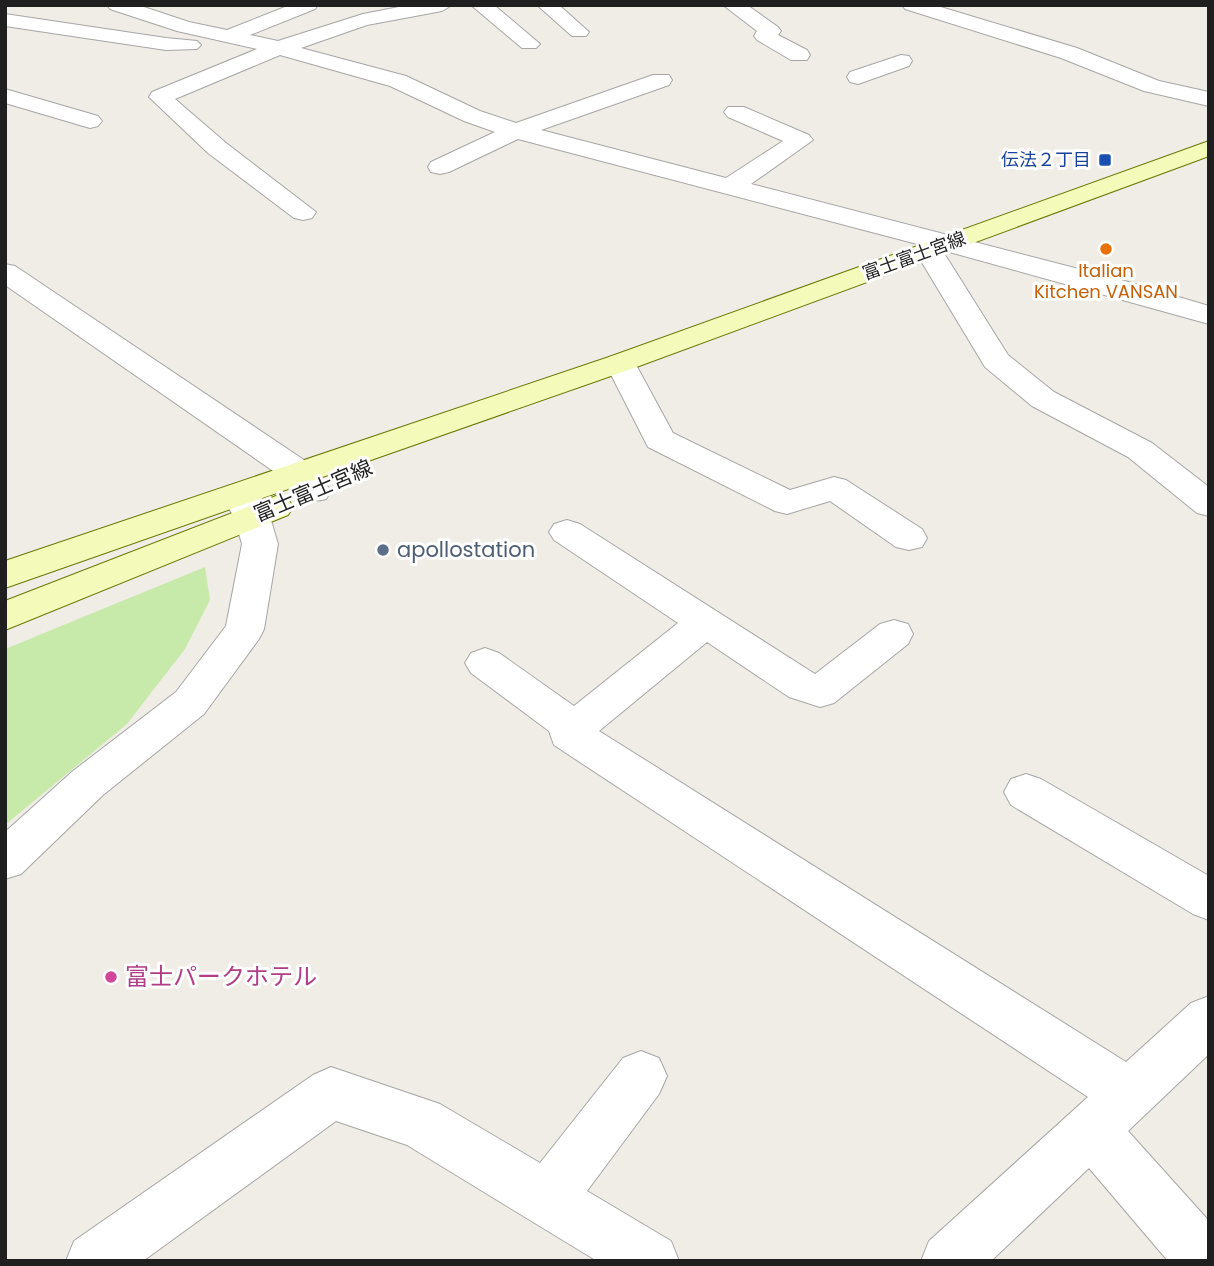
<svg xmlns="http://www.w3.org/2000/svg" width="1214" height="1266" viewBox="0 0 1214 1266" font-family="Poppins,'Noto Sans JP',sans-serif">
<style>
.grass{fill:#c7eaab}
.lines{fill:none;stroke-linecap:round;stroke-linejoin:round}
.minor-casing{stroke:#a6a6a6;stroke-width:2}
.tertiary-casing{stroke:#a6a6a6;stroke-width:2}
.secondary-casing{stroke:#677904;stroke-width:2}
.minor{fill:#fff;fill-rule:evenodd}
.tertiary{fill:#fff;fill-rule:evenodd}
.secondary{fill:#f4fab9;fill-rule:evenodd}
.transit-dot{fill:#1a4fb4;stroke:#fff;stroke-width:2.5}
.food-dot{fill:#e8710a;stroke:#fff;stroke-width:2.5}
.service-dot{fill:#5c6f8a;stroke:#fff;stroke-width:2.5}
.hotel-dot{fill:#d1479c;stroke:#fff;stroke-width:2.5}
.labels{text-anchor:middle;stroke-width:6;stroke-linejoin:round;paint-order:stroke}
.far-transit-label{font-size:18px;fill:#164399;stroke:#fff;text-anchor:end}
.far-street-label{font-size:18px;fill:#1f1f1f;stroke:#fff}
.far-food-label{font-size:18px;fill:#c56008;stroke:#fff}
.street-label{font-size:21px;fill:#1f1f1f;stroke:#fff}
.service-label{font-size:21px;fill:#4e5e75;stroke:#fff;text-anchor:start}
.near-hotel-label{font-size:24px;fill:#b23c85;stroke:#fff;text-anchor:start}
</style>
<rect width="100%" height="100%" fill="#f0ede6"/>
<path class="grass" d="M 205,567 L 210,600 L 185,649 L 127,724 L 5,825 L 5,649 Z"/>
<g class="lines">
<defs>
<path id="minor" d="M 107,5 L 138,5 L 189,22 L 227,30 L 290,5 L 318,5 L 315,9 L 250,35 L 278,41 L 363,14 L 409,5 L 452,5 L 442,11 L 367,25 L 301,48 L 406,76 L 480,111 L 516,123 L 653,75 L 669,75 L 672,80 L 669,85 L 541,130 L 726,178 L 783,141 L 728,117 L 724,112 L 728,107 L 744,107 L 809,135 L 813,140 L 751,184 L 1125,281 L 1209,306 L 1209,324 L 942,250 L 1008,355 L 1054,392 L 1152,443 L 1209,487 L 1209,516 L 1197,513 L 1128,457 L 1032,406 L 985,367 L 915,251 L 921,245 L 518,139 L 449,172 L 440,174 L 431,172 L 428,167 L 431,162 L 495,132 L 464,121 L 390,86 L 280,55 L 175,99 L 226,143 L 316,212 L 312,218 L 303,220 L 294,218 L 208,153 L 149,97 L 152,92 L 257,49 L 177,31 L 110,9 Z
M 471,5 L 494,5 L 540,44 L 536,48 L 522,48 Z
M 537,5 L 559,5 L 589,32 L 586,36 L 572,36 Z
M 723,5 L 747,5 L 778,27 L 781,31 L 778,35 L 807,50 L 810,55 L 807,60 L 791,60 L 757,40 L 754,36 L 757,31 Z
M 902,5 L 934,5 L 1077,48 L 1159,81 L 1209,92 L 1209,106 L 1144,91 L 1061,58 L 905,9 Z
M 5,14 L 166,38 L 197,41 L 201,45 L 197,49 L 166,50 L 5,26 Z
M 901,55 L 909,56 L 912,61 L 909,66 L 858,84 L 850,82 L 847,77 L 850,72 Z
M 5,89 L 98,116 L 102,121 L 98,126 L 90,128 L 5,103 Z
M 5,264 L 15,266 L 313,466 L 331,491 L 326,499 C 306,504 301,497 289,482 L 5,285 Z
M 620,354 L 631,357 L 635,363 L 673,433 L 790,490 L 834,477 L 846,480 L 922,529 L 927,538 L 922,547 L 909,550 L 896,547 L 830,501 L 787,514 L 775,511 L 648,447 L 605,363 L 609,357 Z
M 567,520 L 580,524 L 815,674 L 880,624 L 894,620 L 908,624 L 913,634 L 908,644 L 834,703 L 820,707 L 789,697 L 707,642 L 599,731 L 1126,1062 L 1191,1003 L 1209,996 L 1209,1054 L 1128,1131 L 1209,1221 L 1209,1261 L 1168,1261 L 1089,1168 L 991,1261 L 921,1261 L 929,1241 L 1088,1097 L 554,745 L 549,731 L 471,673 L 465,663 L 471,653 L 485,648 L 499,653 L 574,706 L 678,623 L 554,540 L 549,532 L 554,524 Z
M 1026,774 L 1041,779 L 1209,876 L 1209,920 L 1193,914 L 1011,805 L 1004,792 L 1011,779 Z
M 641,1051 L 659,1058 L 667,1076 L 659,1094 L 587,1191 L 671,1241 L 679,1261 L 597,1261 L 407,1145 L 336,1121 L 143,1261 L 66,1261 L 74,1241 L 313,1075 L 331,1067 L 440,1104 L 540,1163 L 623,1058 Z"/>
<path id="tertiary" d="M 238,484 L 250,487 L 270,517 L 278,544 L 264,629 L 259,639 L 204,714 L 103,795 L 21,874 L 5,879 L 5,832 L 73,771 L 176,692 L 226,626 L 242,544 L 234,517 L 221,495 L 226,487 Z"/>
<path id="secondary" d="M 1209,141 L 1209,156 L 631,369 L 5,588 L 5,561 L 609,357 Z
M 276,496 L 288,499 L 293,507 L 288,515 L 5,630 L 5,601 Z"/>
</defs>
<use href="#minor" class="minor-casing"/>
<use href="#tertiary" class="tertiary-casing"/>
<use href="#secondary" class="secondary-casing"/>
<use href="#minor" class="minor"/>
<use href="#tertiary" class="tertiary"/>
<use href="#secondary" class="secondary"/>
</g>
<rect class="transit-dot" x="1098" y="153" width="14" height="14" rx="3.5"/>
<circle class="food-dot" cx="1106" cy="249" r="7"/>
<circle class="service-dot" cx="383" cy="550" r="7"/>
<circle class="hotel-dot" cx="111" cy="977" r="7"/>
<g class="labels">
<g class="far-transit-label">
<text x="1091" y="166">伝法２丁目</text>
</g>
<g class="far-street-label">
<text transform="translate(914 256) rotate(-20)" y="6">富士富士宮線</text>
</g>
<g class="far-food-label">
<text x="1106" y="277">Italian<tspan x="1106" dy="21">Kitchen VANSAN</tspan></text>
</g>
<g class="street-label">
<text transform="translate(313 491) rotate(-23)" y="7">富士富士宮線</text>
</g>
<g class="service-label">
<text x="397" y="557">apollostation</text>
</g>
<g class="near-hotel-label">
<text x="125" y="985">富士パークホテル</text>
</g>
</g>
<rect width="1214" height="1266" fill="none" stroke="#1f1f1f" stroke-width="14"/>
</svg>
